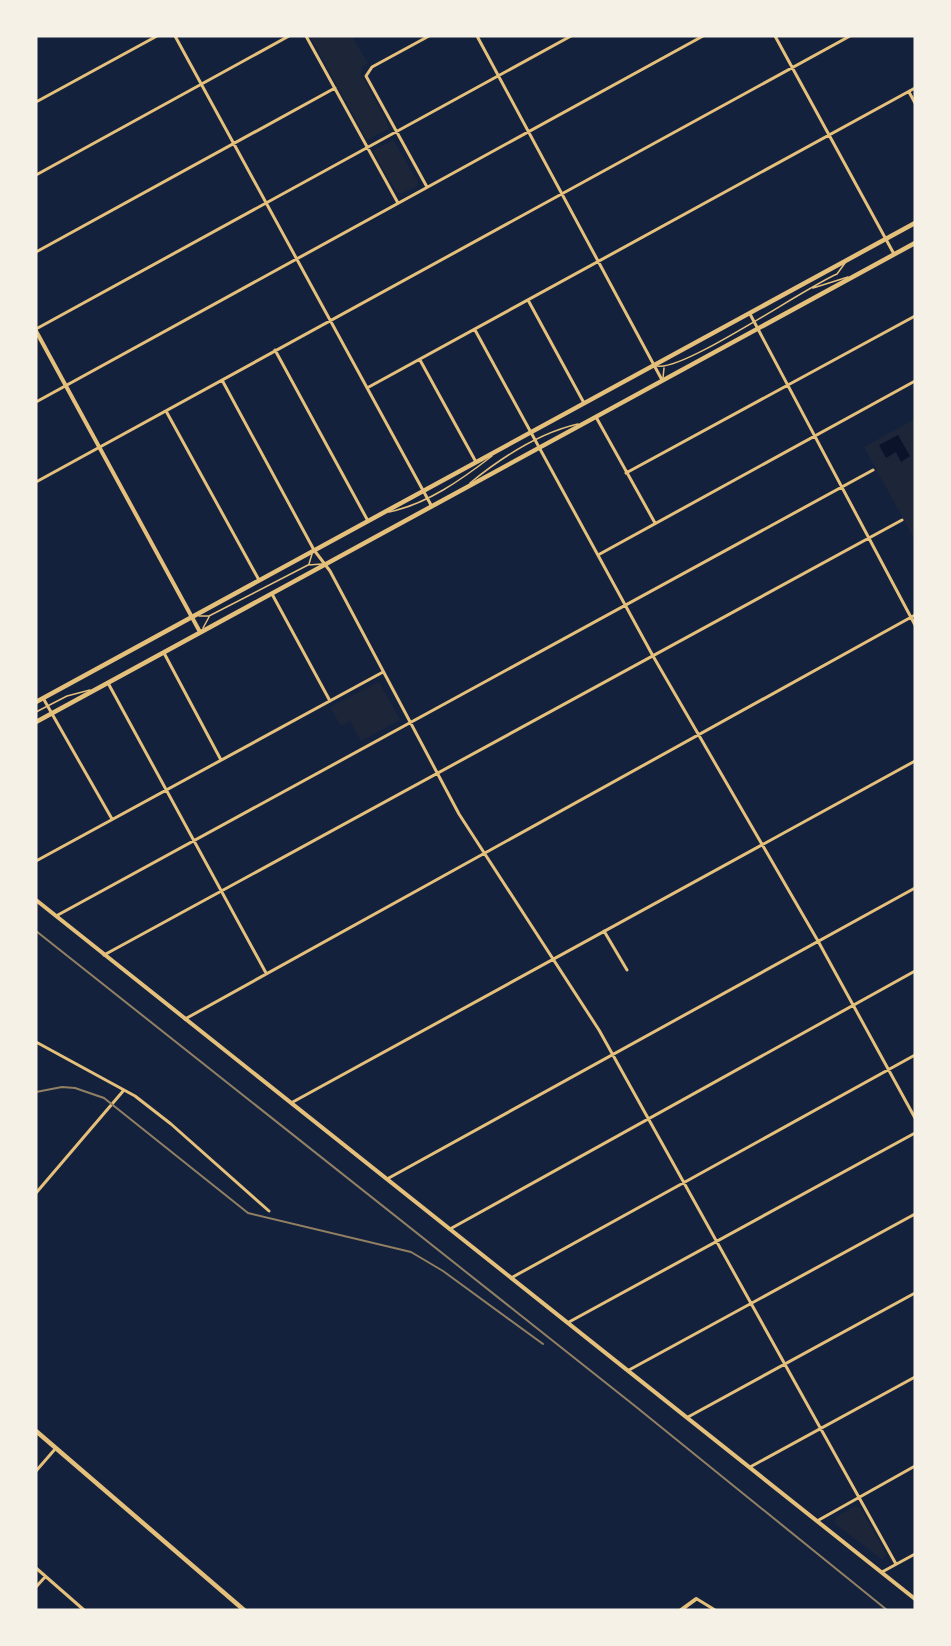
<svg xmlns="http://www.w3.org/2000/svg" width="951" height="1646" viewBox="0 0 951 1646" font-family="'Open Sans',sans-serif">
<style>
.green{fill:#1d2539}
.water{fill:#0b132b}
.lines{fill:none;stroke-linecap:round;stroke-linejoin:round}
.service{stroke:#e5c07b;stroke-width:1.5}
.minor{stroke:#e5c07b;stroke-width:3}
.tertiary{stroke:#e5c07b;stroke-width:4}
.secondary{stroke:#e5c07b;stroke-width:4.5}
.primary{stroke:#e5c07b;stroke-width:4.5}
.rail{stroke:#918062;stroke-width:2}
</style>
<rect width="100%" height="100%" fill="#14213d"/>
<path class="green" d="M 310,36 L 352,36 L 368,64 L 362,66 L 361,74 L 390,128 L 367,140 Z
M 393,140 L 418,182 L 417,186 L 401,194 L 397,192 L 374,154 L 374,150 Z
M 915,419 L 915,540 L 864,447 Z
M 379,682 L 400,720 L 361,741 L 350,721 L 341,726 L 330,707 Z
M 855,1506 L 861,1509 L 886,1554 L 883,1560 L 834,1523 L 836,1517 Z"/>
<path class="water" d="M 898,435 L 910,456 L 901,462 L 896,452 L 886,458 L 879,445 Z"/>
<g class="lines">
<path class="service" d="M 813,288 L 848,277
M 657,366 C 683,372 804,288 837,274 L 845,263
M 663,378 L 664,368
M 470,483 C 502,457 538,433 578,424
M 389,512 C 427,504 461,480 492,456
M 309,564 L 312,554
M 199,616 L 209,616 L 308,565 L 322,564
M 203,628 L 209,617
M 36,712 L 67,696 L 90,690"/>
<path class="minor" d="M 175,36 L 431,505
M 306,36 L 398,203
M 477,36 L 662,380
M 775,36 L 894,254
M 909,92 L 915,103
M 36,102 L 157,36
M 36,175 L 289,36
M 427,187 L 366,76 L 372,67 L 429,36
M 36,252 L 335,88
M 528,300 L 584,403
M 750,314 L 915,625
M 36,329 L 571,36
M 475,330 L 653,656 L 818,941 L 915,1118
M 275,350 L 368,521
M 420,360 L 476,462
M 222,380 L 314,550 L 330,571 L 459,814 L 599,1030 L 896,1564
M 367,388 L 915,88
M 36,402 L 703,36
M 166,411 L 259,580
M 596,417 L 655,523
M 626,473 L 915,316
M 36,482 L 850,36
M 598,555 L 915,381
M 272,594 L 330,701
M 164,653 L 221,760
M 108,683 L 266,973
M 43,698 L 112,819
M 36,861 L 383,672
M 56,916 L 873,470
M 604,931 L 627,970
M 104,955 L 902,520
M 185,1019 L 915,615
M 36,1042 L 135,1096 L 171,1124 L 269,1211
M 291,1103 L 915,761
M 387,1179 L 915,888
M 36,1193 L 124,1090
M 450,1229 L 915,971
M 511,1278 L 915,1055
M 569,1322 L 915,1133
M 629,1370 L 915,1214
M 688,1417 L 915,1293
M 750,1467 L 915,1377
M 36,1471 L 56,1448
M 817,1521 L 915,1466
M 36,1568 L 84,1610
M 882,1572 L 915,1554
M 36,1587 L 45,1577
M 697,1599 L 715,1610"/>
<path class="tertiary" d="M 36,331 L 200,632
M 36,900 L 915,1599
M 681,1610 L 696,1599"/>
<path class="secondary" d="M 36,1431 L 244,1610"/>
<path class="primary" d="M 36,702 L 915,223
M 36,722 L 915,243"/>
<path class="rail" d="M 36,931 L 635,1406 L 887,1610
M 36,1092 L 62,1087 L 75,1088 L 104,1098 L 248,1213 L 411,1252 L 443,1271 L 543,1344"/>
</g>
<rect width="951" height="1646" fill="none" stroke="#f6f1e7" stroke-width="75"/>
</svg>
